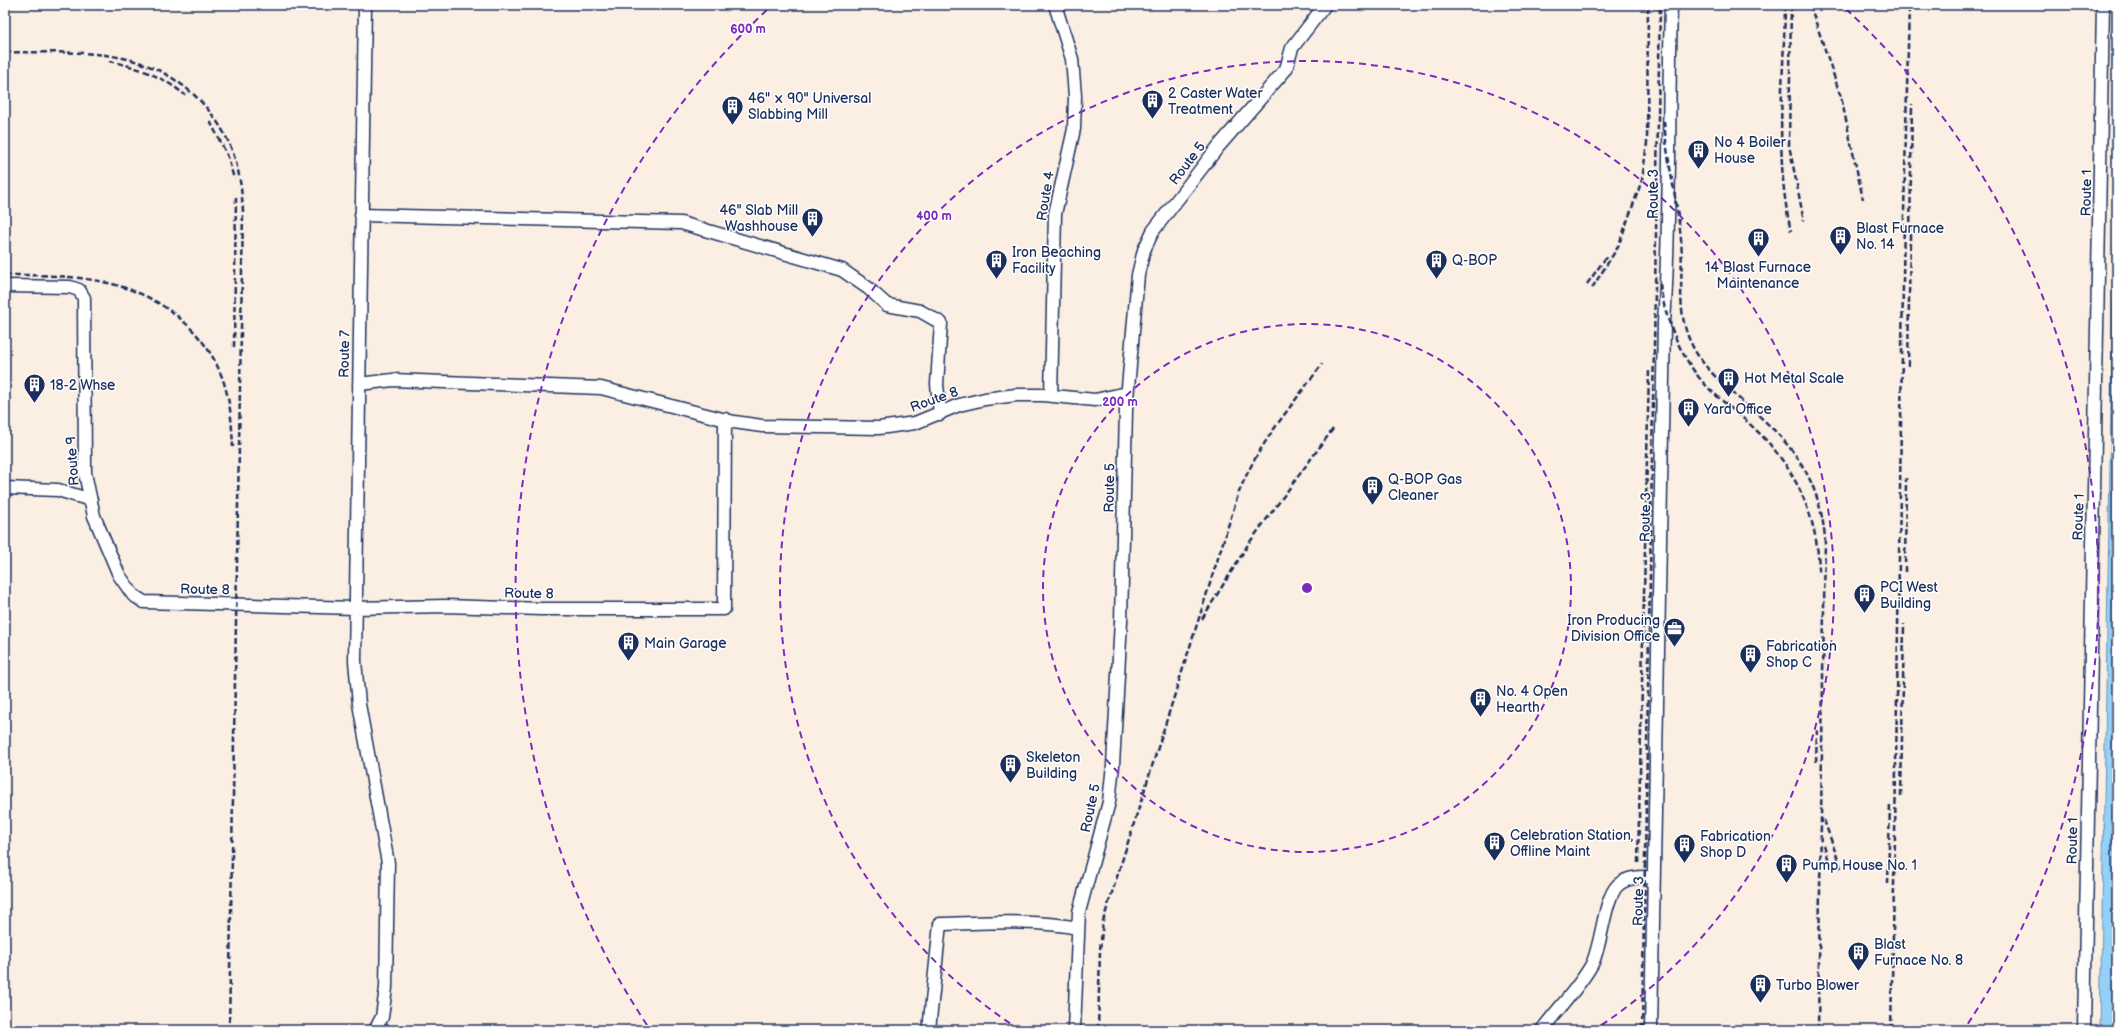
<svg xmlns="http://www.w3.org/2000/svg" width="2122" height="1035" viewBox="0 0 2122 1035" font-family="'Balsamiq Sans',sans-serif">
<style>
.built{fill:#fbefe3}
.water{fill:#95d1f6;stroke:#6490b9}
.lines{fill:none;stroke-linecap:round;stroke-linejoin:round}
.minor-casing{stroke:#1b2f5e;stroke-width:15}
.minor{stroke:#fff;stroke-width:12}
.rail{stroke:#1b2f5e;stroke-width:2.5;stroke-dasharray:6 3;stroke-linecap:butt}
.ring{fill:none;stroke:#7b2cbf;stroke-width:2;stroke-dasharray:7 5}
.labels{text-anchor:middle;stroke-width:3;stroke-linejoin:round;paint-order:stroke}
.poi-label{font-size:14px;fill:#1b2f5e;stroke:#fff;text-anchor:start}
.street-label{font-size:14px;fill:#1b2f5e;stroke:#fff}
.centre{fill:#7b2cbf;stroke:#fff;stroke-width:2}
.ring-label{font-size:12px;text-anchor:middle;font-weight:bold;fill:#7b2cbf;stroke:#fff;stroke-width:3;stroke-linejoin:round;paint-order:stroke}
</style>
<rect width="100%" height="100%" fill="#fff"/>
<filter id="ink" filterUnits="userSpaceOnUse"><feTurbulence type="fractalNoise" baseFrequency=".025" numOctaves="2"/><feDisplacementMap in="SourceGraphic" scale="8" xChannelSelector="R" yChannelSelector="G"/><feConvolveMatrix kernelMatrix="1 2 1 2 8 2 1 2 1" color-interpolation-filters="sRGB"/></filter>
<g filter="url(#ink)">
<path class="built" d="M 5,5 L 2117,5 L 2100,1030 L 5,1030 Z"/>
<path class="water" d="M 2117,66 L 2117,1030 L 2100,1030 Z"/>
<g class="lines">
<defs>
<path id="minor" d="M 365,5 L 355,661 L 359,704 L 388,863 L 386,988 L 382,1017 L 375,1030
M 361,215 L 681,223 L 842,270 L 868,288 L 887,305 L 920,311 L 941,323 L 937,384 L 940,414
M 5,286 L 70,287 L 79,290 L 84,298 L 85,473 L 94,516 L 119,575 L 133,595 L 144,602 L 355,608 L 445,606 L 541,609 L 724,609 L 725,419
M 359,384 L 393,380 L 601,388 L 734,422 L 762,426 L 879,428 L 915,423 L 959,405 L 985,399 L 1016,395 L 1043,395 L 1095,400 L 1127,393
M 1051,396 L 1055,214 L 1074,129 L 1075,96 L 1072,59 L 1055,5
M 5,488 L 58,490 L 91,500
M 929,1030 L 940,924 C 985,923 1033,919 1078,928
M 1074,1030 L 1079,912 L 1109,802 L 1113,765 L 1121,621 L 1126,410 L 1138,275 L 1144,250 L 1153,231 L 1218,147 L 1286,69 L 1292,48 L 1325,5
M 1542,1030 C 1558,1008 1579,988 1592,964 C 1602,944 1604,898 1618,885 C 1627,877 1642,876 1653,878
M 1651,1030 L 1664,323 C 1671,217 1668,111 1671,5
M 2084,1030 C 2088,688 2099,347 2103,5"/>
</defs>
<use href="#minor" class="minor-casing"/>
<use href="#minor" class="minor"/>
<path class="rail" d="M 1785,5 C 1784,78 1774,160 1791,231
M 1791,5 L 1789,145 L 1804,221
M 1810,5 L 1841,97 L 1863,199
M 5,52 C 44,53 85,50 123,58 C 173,68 218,107 234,156 C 240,174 242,193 243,212 L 229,1030
M 109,61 C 138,67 162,76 185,95
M 210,121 L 228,157 L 234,179
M 1664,121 C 1667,161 1677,199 1681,239 C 1684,274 1675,310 1691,343 C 1702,367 1724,385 1743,402 C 1790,441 1819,475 1825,538 L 1818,1030
M 5,275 C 34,275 64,275 93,280 C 153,289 210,328 226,390 C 231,408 232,427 233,447
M 1587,284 L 1607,256
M 1660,284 C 1664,315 1678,350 1697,375 C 1714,397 1738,412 1757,431 C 1796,468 1819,520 1819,574
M 1592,288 L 1618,247 L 1642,180 L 1647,143 L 1648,5
M 234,347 L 236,197
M 1908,366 L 1912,104
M 1905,572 L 1906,478
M 1202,619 L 1249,543 L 1333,429
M 1816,762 L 1817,730
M 1901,796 L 1904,624
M 1824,820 L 1841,868
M 1824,845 L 1832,871
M 1638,863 L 1649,369
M 1888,884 L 1890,804
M 1098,1030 L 1100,950 L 1103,921 L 1238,495 C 1256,446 1292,406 1322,364
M 1642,1030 L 1660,5
M 1891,1030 L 1895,836 L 1904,213 L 1909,5"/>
</g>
</g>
<g class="ring">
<circle cx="1307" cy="588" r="264"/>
<path d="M1020 1030A527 527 0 1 1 1594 1030"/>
<path d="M647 1025A791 791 0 0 1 768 9M1846 9A791 791 0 0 1 1967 1025"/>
</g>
<defs>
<symbol id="building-pin" viewBox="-11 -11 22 30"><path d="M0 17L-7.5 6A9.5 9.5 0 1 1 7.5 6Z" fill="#1b2f5e" stroke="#fff"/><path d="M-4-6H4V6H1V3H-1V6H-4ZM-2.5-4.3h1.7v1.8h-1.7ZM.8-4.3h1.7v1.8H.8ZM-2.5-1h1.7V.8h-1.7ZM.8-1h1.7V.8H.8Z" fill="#fff"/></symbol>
<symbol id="office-pin" viewBox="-11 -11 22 30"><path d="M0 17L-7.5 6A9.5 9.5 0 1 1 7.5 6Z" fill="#1b2f5e" stroke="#fff"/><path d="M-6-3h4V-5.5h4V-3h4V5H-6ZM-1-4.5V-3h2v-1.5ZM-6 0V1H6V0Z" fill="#fff"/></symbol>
</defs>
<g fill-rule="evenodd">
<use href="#building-pin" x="1140" y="88" width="25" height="34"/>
<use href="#building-pin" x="720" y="94" width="25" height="34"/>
<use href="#building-pin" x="1686" y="138" width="25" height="34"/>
<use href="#building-pin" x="800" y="206" width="25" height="34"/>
<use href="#building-pin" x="1828" y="224" width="25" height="34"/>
<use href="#building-pin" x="1746" y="226" width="25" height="34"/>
<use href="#building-pin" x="984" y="248" width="25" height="34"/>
<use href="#building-pin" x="1424" y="248" width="25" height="34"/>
<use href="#building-pin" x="1716" y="366" width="25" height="34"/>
<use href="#building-pin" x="22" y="372" width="25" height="34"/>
<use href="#building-pin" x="1676" y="396" width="25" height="34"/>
<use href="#building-pin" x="1360" y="474" width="25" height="34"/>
<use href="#building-pin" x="1852" y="582" width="25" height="34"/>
<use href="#office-pin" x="1662" y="616" width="25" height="34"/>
<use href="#building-pin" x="616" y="630" width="25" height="34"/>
<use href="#building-pin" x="1738" y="642" width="25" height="34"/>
<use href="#building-pin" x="1468" y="686" width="25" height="34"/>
<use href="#building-pin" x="998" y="752" width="25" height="34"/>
<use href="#building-pin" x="1482" y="830" width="25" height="34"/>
<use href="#building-pin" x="1672" y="832" width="25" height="34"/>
<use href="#building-pin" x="1774" y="852" width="25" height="34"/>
<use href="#building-pin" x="1846" y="940" width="25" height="34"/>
<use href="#building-pin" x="1748" y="972" width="25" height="34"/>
</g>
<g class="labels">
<g class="poi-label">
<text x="1168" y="98">2 Caster Water<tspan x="1168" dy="16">Treatment</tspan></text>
<text x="748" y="103">46" × 90" Universal<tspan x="748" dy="16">Slabbing Mill</tspan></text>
<text x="1714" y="147">No 4 Boiler<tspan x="1714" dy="16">House</tspan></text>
<text x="798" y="215" text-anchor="end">46" Slab Mill<tspan x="798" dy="16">Washhouse</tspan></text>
<text x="1856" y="233">Blast Furnace<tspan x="1856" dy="16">No. 14</tspan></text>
<text x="1012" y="257">Iron Beaching<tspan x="1012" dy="16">Facility</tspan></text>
<text x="1452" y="265">Q-BOP</text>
<text x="1758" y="272" text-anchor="middle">14 Blast Furnace<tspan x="1758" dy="16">Maintenance</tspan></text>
<text x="1744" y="383">Hot Metal Scale</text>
<text x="50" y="390">18-2 Whse</text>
<text x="1704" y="414">Yard Office</text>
<text x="1388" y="484">Q-BOP Gas<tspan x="1388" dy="16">Cleaner</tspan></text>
<text x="1880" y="592">PCI West<tspan x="1880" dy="16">Building</tspan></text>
<text x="1660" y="625" text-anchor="end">Iron Producing<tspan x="1660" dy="16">Division Office</tspan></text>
<text x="644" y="648">Main Garage</text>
<text x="1766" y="651">Fabrication<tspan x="1766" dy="16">Shop C</tspan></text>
<text x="1496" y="696">No. 4 Open<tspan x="1496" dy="16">Hearth</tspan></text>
<text x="1026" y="762">Skeleton<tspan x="1026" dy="16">Building</tspan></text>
<text x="1510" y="840">Celebration Station,<tspan x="1510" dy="16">Offline Maint</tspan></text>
<text x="1700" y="841">Fabrication<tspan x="1700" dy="16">Shop D</tspan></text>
<text x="1802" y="870">Pump House No. 1</text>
<text x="1874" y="949">Blast<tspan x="1874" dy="16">Furnace No. 8</tspan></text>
<text x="1776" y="990">Turbo Blower</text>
</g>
<g class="street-label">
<text transform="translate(1187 163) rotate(-53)" y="5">Route 5</text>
<text transform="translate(2086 193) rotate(-89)" y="5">Route 1</text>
<text transform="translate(1653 194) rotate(-90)" y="5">Route 3</text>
<text transform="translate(1045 196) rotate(-81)" y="5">Route 4</text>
<text transform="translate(344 354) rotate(-89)" y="5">Route 7</text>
<text transform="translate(934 399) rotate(-20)" y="5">Route 8</text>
<text transform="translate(72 461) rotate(-94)" y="5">Route 9</text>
<text transform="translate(1109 488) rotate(-89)" y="5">Route 5</text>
<text transform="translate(1645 517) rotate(-89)" y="5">Route 3</text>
<text transform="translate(2078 517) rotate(-88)" y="5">Route 1</text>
<text transform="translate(205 589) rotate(1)" y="5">Route 8</text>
<text transform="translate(529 593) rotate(1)" y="5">Route 8</text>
<text transform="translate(1090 808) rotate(-78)" y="5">Route 5</text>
<text transform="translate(2072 841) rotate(-89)" y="5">Route 1</text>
<text transform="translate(1638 901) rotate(-89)" y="5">Route 3</text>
</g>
</g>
<circle cx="1307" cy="588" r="6" class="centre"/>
<g class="ring-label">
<text x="748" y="33">600 m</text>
<text x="934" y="220">400 m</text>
<text x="1120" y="406">200 m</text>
</g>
<rect width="2122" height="1035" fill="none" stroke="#fff" stroke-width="20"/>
<rect x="10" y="10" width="2102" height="1015" fill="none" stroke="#1b2f5e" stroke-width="1.5" filter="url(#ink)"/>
</svg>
